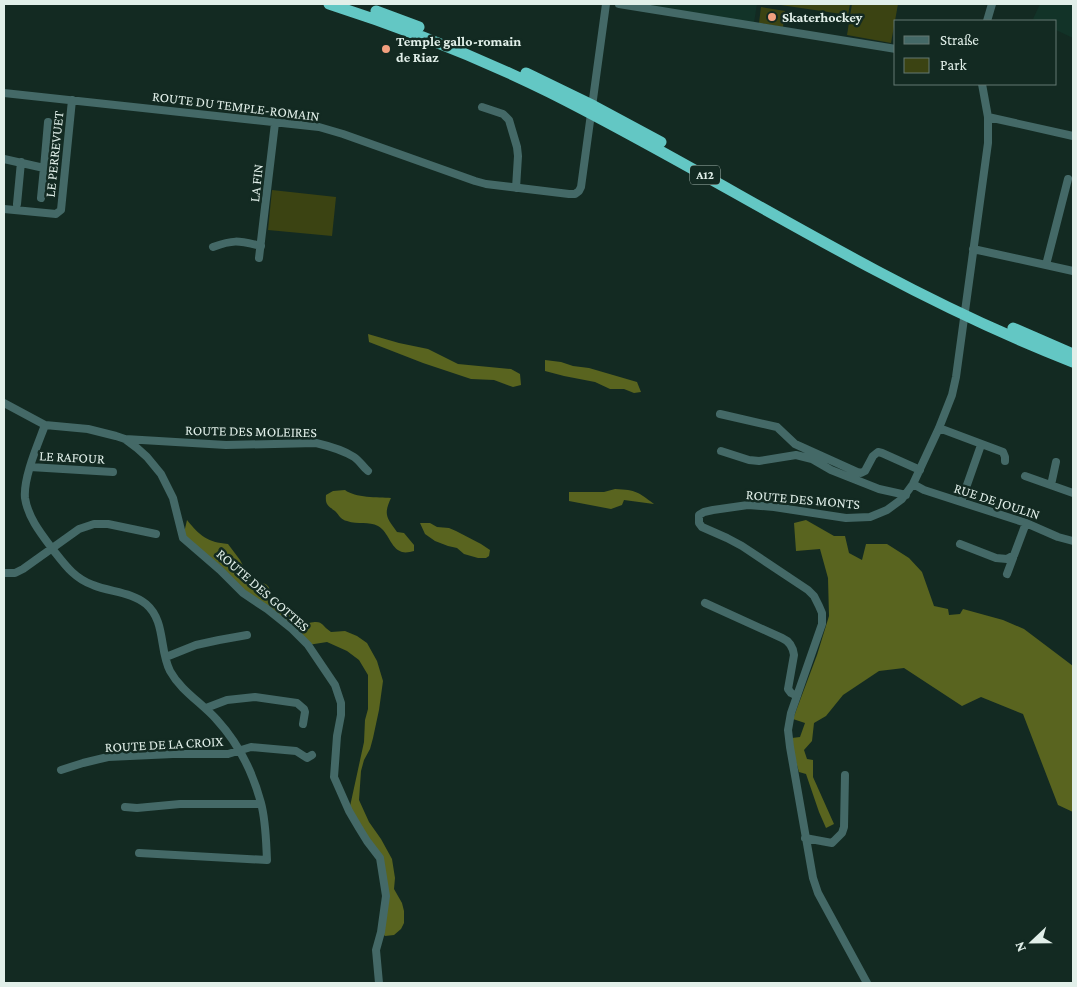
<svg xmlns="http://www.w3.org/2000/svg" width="1077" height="987" viewBox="0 0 1077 987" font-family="'Crimson Pro',serif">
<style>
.built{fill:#123328}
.green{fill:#3b4312}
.forest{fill:#59641f}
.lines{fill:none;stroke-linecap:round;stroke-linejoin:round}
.minor{stroke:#446967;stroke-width:8}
.highway{stroke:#63c7c4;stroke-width:11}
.poi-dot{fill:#f2a07f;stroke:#132a22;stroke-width:2}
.labels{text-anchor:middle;stroke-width:5;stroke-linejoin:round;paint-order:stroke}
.shield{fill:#132a22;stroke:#a3b4ad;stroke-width:1}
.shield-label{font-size:12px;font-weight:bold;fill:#e1efe9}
.poi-label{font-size:14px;font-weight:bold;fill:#e1efe9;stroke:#132a22;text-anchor:start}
.street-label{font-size:14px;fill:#e1efe9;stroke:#132a22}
</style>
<rect width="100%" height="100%" fill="#132a22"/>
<path class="built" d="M 640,4 L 757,4 L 754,23 Z
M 1040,4 L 1073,4 L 1073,38 L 1056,30 L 1056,21 L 1038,21 L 1033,19 Z"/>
<path class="green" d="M 774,4 L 850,4 L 848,15 Z
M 852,4 L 898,4 L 891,43 L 847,35 Z
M 761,7 L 785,11 L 783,27 L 759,23 Z
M 272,190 L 336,197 L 332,236 L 268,230 Z"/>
<path class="forest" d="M 368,334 L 399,343 L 428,349 L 458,364 L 511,369 L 520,374 L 521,385 L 513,387 L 494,380 L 471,379 L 423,363 L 369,342 Z
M 545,360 L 561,362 L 573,366 L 589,368 L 637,382 L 641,392 L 634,393 L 624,389 L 610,389 L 595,382 L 564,376 L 545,371 Z
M 615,489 C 637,490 638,492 654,504 L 624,500 L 622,505 L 611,509 L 569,501 L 569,492 L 604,492 Z
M 345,490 C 355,498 378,497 391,498 C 383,515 387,518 397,532 L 404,533 L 414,545 L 414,551 C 410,552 406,553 402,552 C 390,548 389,532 378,526 C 369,521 358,525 347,521 C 341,520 339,515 335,511 C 328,506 325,505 326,495 L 333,491 Z
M 187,520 C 200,536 207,542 228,544 L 240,560 L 251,581 C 265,584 269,581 272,598 L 281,602 L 284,610 L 296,613 L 309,623 C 324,620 320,625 331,632 L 345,631 L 357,636 L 367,643 L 377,661 L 383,681 L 379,710 L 373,738 L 370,749 L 364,760 L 361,771 L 359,800 L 369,822 L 381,839 L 392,859 L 395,878 L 394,889 L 402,903 L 404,911 L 404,923 L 401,929 L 394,935 L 385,936 L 381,932 L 386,896 L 380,858 L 349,811 L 364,742 L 365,720 L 368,709 L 368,675 L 359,660 L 347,651 L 327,642 L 308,645 L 244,594 L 184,539 L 184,533 Z
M 806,520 L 834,536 L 845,536 L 849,553 L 862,560 L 866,544 L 887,544 L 909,558 L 922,572 L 934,606 L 948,609 L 949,615 L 960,614 L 963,609 L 1003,620 L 1024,629 L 1073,666 L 1073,812 L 1058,805 L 1023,714 L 981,697 L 962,706 L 904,668 L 879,671 L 843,695 L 826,716 L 814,723 L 812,741 L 804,750 L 807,759 L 813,760 L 813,777 L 834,824 L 826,828 L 819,812 L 806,774 L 799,772 L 792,748 L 792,738 L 800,737 L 805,723 L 793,719 L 817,655 L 829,616 L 828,578 L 820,549 L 796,551 L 794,523 Z
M 420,523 L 430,523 L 437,527 L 449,528 L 456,531 L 481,544 L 490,550 L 489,556 L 486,558 L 478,558 L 464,554 L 457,548 L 448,546 L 435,541 L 425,534 Z"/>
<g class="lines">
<path class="minor" d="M 619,4 L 896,49
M 987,21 L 992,4
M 4,93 L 319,127 L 343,134 L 475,181 L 486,184 L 569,194 L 575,194 L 579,191 L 581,187 L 606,4
M 482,107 L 503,114 L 509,120 L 517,147 L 518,156 L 516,188
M 988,117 L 1073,136
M 4,159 L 44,168 L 41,198
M 44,168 L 48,122
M 17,204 L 21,162
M 4,209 L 56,214 L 61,210 L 72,100
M 213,247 C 235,239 239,241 261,246
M 973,249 L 1073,271
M 259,258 L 275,123
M 1046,265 L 1068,179
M 4,403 L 45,425 L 88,429 L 116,436 L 125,439 L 137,448 L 147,457 L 161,474 L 173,498 L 183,538 L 220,570 L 243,593 L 267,609 L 292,629 L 308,645 L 335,685 L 341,703 L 341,715 L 337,736 L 334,777 L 349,811 L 359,828 L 367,841 L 380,858 L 386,896 L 381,932 L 376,950 L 379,983
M 720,414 L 777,427 L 795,444 L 857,472 L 861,473 L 865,471 L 873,456 L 878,452 L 882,453 L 920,470
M 45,425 C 38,444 23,478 25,498 C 28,518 42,535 54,551 C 65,565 75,579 93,585 C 110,592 132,592 146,604 C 166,621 159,650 170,671 C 181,691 202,703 217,720 C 238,743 253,773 261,803 C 266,822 266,841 267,860 L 139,853
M 939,428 L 1003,452 L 1005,457 L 1005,461
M 125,439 L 226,445 L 316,443 C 329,446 343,450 354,457 C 360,461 363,467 368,471
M 721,451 L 749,460 L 759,461 L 796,455 L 812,459 L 831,470 L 879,489 L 906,495
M 30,467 L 113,472
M 1025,476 L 1073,493
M 913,484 L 924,490 L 1026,523 L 1058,537 L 1073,541
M 1051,485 L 1056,462
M 961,502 L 981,445
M 960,544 L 996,558 L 1007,559 L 1014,555
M 4,573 L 15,573 L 23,569 L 79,529 L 94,524 L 108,524 L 156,534
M 1007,574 L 1026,523
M 705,603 L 782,638 C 789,641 793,647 794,655 L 788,689 L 791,693 L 797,696
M 166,657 L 196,645 L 219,640 L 247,635
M 206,708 L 227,700 L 255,697 L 297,703 L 304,709 L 305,712 L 303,724
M 61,770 L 83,763 L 108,757 L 173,754 L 228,754 L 251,747 L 296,751 L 307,758 L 312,755
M 125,807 L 137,808 L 180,804 L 261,804
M 805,838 L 832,843 L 842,833 L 844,827 L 845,775
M 867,983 L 818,893 L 813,878 L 790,747 L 788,730 L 791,713 L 822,624 L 822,613 L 819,606 L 814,596 L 808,590 L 742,546 L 727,538 L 702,527 L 699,523 L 699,515 L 704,512 L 713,510 L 748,505 L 774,507 L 846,518 L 870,517 L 887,510 L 902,499 L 913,484 L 939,428 L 952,395 L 956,377 L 988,143 L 988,117 L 982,84"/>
<path class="highway" d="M 329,4 C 404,28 478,57 549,92 C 661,148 767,213 877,271 C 941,305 1006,336 1073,362
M 376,11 L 419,27
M 526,73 L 594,106 L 661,142
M 1013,328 L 1073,354"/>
</g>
<g class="poi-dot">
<circle cx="772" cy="17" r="5"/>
<circle cx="386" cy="49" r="5"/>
</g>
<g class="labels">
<rect class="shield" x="690" y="165.5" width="30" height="19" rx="4"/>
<g class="shield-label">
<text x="705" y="179">A12</text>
</g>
<g class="poi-label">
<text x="782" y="22">Skaterhockey</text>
<text x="396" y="46">Temple gallo-romain<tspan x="396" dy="16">de Riaz</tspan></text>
</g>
<g class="street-label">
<text transform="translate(236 106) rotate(7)" y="5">ROUTE DU TEMPLE-ROMAIN</text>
<text transform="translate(54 154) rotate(-84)" y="5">LE PERREVUET</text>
<text transform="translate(256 183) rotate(-84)" y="5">LA FIN</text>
<text transform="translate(251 431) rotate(1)" y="5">ROUTE DES MOLEIRES</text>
<text transform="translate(72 457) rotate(3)" y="5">LE RAFOUR</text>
<text transform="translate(803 499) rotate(5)" y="5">ROUTE DES MONTS</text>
<text transform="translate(997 501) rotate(18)" y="5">RUE DE JOULIN</text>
<text transform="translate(263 590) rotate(41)" y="5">ROUTE DES GOTTES</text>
<text transform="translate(164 744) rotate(-3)" y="5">ROUTE DE LA CROIX</text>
</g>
</g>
<rect width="1077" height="987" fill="none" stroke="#e1efe9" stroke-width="10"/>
<rect x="894" y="20" width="162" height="65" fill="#132a22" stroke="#657972"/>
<rect x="904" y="36" width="25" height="8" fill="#446967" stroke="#657972"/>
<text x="940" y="45" font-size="15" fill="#e1efe9">Straße</text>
<rect x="904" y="58" width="25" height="15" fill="#3b4312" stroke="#657972"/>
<text x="940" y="70" font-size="15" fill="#e1efe9">Park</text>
<g transform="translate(1032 942) rotate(248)" stroke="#132a22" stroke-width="4" paint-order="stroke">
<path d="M0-4L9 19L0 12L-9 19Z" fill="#e1efe9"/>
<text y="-8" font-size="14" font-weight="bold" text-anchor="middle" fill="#e1efe9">N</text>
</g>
</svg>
